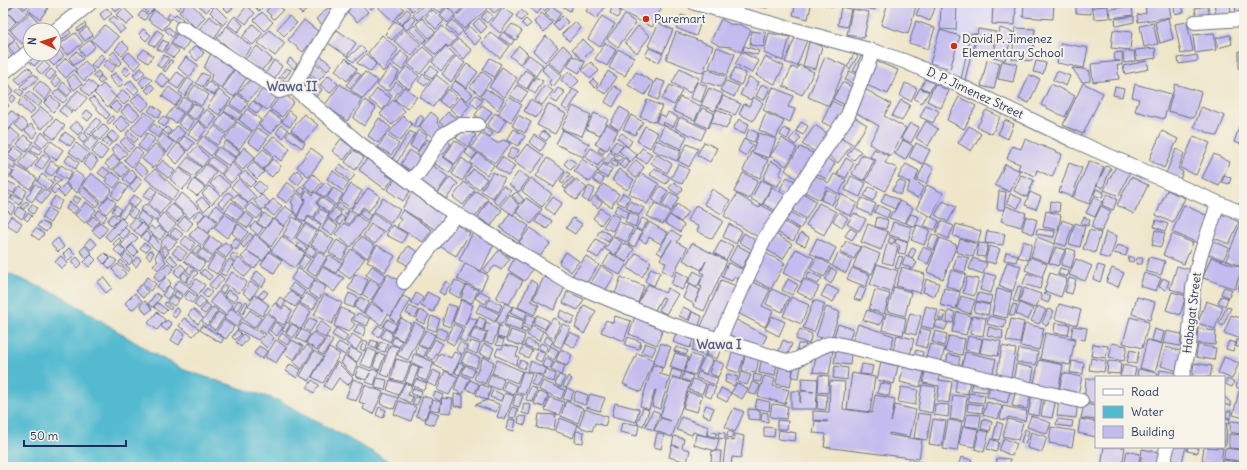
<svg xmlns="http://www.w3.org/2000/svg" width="1247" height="470" font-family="Delius,sans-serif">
  <rect width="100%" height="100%" fill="#f7f3e8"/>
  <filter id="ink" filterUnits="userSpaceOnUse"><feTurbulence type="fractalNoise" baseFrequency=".025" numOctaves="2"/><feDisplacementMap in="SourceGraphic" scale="8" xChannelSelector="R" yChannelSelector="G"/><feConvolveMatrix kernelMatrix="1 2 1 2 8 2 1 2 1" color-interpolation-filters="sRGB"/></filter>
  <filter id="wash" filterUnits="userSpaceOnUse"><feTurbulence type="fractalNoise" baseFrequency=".012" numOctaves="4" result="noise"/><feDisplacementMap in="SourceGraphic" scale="16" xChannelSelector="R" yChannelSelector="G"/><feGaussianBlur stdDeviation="0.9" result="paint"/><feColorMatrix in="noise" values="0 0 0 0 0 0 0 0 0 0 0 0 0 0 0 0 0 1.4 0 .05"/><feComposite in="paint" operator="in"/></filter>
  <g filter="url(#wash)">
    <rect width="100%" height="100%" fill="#efe6ca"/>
    <path fill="#d9d7f7" d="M937,3H1023L1022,27L979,26L967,83L927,66L940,27Z"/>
    <path fill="#52bad0" stroke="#367497" d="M3,272L62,296L152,353L184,370L280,401L396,465L401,467H3Z"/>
    <g id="blocks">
      <path fill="#c4bcef" d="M3,3H15L8,10L3,5Z
        M16,3L27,13L17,22L7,12Z
        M19,3H31L25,9Z
        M33,3H42L48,8L40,19L28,10Z
        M109,3H119L122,7L115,12Z
        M137,3H147L154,9L149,14Z
        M171,3H183L178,10Z
        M187,3H190L205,17L196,28L179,12Z
        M196,3H215L206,12Z
        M219,3H231L235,6L228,12Z
        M251,3H267L259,11Z
        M273,3H276L283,10L274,19L266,11Z
        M290,3H315L302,14Z
        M354,3H360L368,12L357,22L346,10Z
        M364,3H377L371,9Z
        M383,3H397L404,9L393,21L379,8Z
        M406,3H424L412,11Z
        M426,3L431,9L418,20L413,15Z
        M438,3H448L440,13L433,8Z
        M451,3H456L462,8L457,14L448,7Z
        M470,3H482L487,9L464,29L454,18Z
        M485,3H507L494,13Z
        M526,3H535L541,10L536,14Z
        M536,3H550L551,4L545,11Z
        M557,3H575L570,11Z
        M592,3H608L596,19L586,11Z
        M614,3H620L619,15L617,18L610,13Z
        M624,3H658L663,5L652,27L620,11Z
        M739,3H768L767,8L739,4Z
        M796,3H804L811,5L808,19L793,15Z
        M819,3H835L834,7Z
        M842,3H857L856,7L842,5Z
        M860,3H876L875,10L859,7Z
        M888,3H917L908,34L881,25Z
        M921,3L935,8L930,21L916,15Z
        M941,3H957L956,30L940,29Z
        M993,3H1016L1015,25L992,24Z
        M1024,3H1054L1053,19L1023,17Z
        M1076,3H1092L1091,14L1076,13Z
        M1155,3H1169L1171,17L1138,22L1137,15L1146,13L1145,4Z
        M1214,3H1230L1231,13L1216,15Z
        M1234,3H1244V15L1237,16Z
        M1182,5L1184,12L1175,14L1174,7Z
        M215,6L228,19L223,25L210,12Z
        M247,6L255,13L246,24L238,17Z
        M552,6L561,13L555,22L545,14Z
        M1108,6L1109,18L1094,19L1093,7Z
        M1132,6L1133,15L1111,18L1110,9Z
        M1208,6L1210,18L1197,20L1195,8Z
        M329,7L335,13L323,25L316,19Z
        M447,7L455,15L448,23L440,15Z
        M841,7L851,9L847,27L838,25Z
        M3,8L16,22L8,30L3,25Z
        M107,8L112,14L104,20L100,14Z
        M124,8L134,18L126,25L116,15Z
        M503,8L514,15L500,33L490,24Z
        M407,9L411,13L402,25L397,20Z
        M852,9L869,12L864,38L847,35Z
        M154,10L170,21L163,30L148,20Z
        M433,10L444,21L436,29L425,18Z
        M521,10L527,15L521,21L516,16Z
        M142,11L148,15L145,20L138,16Z
        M487,11L493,16L487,23L481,17Z
        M262,12L273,22L265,31L254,20Z
        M30,13L42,26L37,30H30V37L22,44L10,30Z
        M170,13L174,16L176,14L183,19L179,24L172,18L171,20L167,17Z
        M542,13L552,23L544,32L534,22Z
        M625,15L636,23L618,47L607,39Z
        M681,15L701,22L696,36L676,28Z
        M114,16L125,29L120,33L109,20Z
        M209,16L222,26L214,40L199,30Z
        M235,16L243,25L238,32L228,25L231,20Z
        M289,16L297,23L284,36L277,29Z
        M411,16L416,20L407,30L402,25Z
        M562,16L568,22L559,31L553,25Z
        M602,16L615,24L600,47L588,39Z
        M1134,16V22L1116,26L1115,19Z
        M422,18L435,32L429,38L416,24Z
        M479,18L487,27L481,33L473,24Z
        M1168,18L1173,39L1160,43L1155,22Z
        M526,19L531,24L526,28L522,23Z
        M721,19L730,24L741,25L751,30L741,52L731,47L720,46L711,41Z
        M304,20L319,32L303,52L288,40Z
        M453,20L463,31L458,36L447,26Z
        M395,21L403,27L392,40L385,34Z
        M916,21L935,28L928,49L909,43Z
        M575,22L581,28L569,41L562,34Z
        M1187,22L1193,51L1181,54L1175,24Z
        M85,23L86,26L78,31L77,29Z
        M659,23L673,30L663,53L648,46Z
        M1153,23L1158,44L1144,47L1140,26Z
        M253,24L263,33L253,45L243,36Z
        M512,24L522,31L516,40L505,32Z
        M105,25L119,37L105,52L91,40Z
        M414,25L427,39L423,43L409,30Z
        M227,26L252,47L242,59L217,38Z
        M442,26L457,38L449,47L446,45L436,55L424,45Z
        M469,26L481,38L475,45L463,33Z
        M638,26L650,36L637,53L625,43Z
        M87,27L93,35L85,41L79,33Z
        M169,27L175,34L172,37L165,30Z
        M1000,28L1013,32L1005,60L993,57Z
        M1015,28L1035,29L1032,61L1012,59Z
        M68,29L71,33L59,42L56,38Z
        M143,29L151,35L146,41L139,34Z
        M404,29L421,44L412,56L394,41Z
        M978,29L996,32L992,54L974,50Z
        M157,30L164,35L155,47L149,43Z
        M269,30L285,43L275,56L258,43Z
        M337,30L356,43L347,56L328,43Z
        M940,30L960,36L950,69L930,63Z
        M1113,30L1132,32L1130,50L1111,48Z
        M752,31L766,33L764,47L750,45Z
        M8,32L15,39L5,48L3,46V36Z
        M178,32L190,40L183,51L171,43Z
        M490,32L509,46L500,58L482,43Z
        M503,32L514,40L511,45L499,37Z
        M676,32L713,46L703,73L666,59Z
        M75,33L83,43L67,55L59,45Z
        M769,33L790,37L783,61L764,53Z
        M971,33L976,34L965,80L961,79Z
        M1214,33L1216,50L1195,53L1193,35Z
        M382,35L398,49L383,72L368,53Z
        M796,35L807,40L797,66L785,62Z
        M1230,35L1232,44L1218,48L1216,38Z
        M546,36L558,47L545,62L533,51Z
        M458,39L472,50L464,59L451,47Z
        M583,39L593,49L582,60L572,49Z
        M90,40L95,47L84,56L79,49Z
        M163,40L168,43L163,52L157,49Z
        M15,41L22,53L16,57L8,46Z
        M122,41L129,48L122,56L115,49Z
        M809,42L822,46L816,69L803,66Z
        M605,43L616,50L607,66L595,59Z
        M1061,43L1088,48L1084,68L1057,63Z
        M171,44L179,51L173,58L165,52Z
        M196,45L204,53L197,61L189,53Z
        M563,45L573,54L561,72L548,62Z
        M257,46L272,59L260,72L245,59Z
        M361,46L366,51L353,62L348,57Z
        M446,46L455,55L441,71L432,62Z
        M519,46L528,54L520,64L510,56Z
        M744,46L759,51L757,55L743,51Z
        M423,47L434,57L420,74L408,64Z
        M717,47L735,54L727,75L709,68Z
        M649,48L663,54L659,62L645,56Z
        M1155,48L1156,58L1137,61L1135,50Z
        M58,49L64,56L54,66L47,59L52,54H54V52Z
        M144,49L153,56L148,63L138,56Z
        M213,49L236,65L221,88L210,81L212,75L204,68Z
        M618,49L634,57L625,76L609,68Z
        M8,50L13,57L3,64V53Z
        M77,51L83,59L74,65L69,58Z
        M114,51L122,62L118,66L109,56Z
        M401,51L410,58L402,70L392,63Z
        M1134,51L1135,61L1124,63L1123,52Z
        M1239,51H1244V70L1239,69Z
        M129,52L141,63L135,70L123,58Z
        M742,52L759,61L752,73L735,64Z
        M1122,52V65H1117L1119,79L1093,82L1091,64L1120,61H1115L1114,53Z
        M37,54H38L42,58L34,66L29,61Z
        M101,54L105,58L96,69L91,65Z
        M366,54L376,64L371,72L357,63Z
        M854,54L858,56L850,69L847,67Z
        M164,55L169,58L161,68L157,65Z
        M319,55L332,65L327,71L316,61Z
        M529,55L543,65L536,76L522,65Z
        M1197,55L1198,61L1179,64L1178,58Z
        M456,56L465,63L451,82L442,74Z
        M573,56L585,62L579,73L567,66Z
        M861,56L868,59L860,74L853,71Z
        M186,57L198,65L190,77L178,68Z
        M765,57L784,66L775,84L756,75Z
        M825,57L846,66L829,106L808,97Z
        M66,58L76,68L66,78L56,68Z
        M290,58L297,64L294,69L287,63Z
        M346,58L357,69L347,81L335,70Z
        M490,58L501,64L494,77L483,70Z
        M107,60L116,66L111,72L103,66Z
        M170,60L173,61L165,72L163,70Z
        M274,60L282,66L272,83L263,77Z
        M873,60L898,70L888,94L864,84Z
        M987,60L1000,63L994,89L981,86Z
        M44,61L50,67L42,75L36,69Z
        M85,61L94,71L84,81L75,71Z
        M1002,61L1017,64L1013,82L998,79Z
        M1036,61L1046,63L1043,74L1033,72Z
        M1147,61L1149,69L1125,74L1123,66Z
        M591,62L599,71L590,79L582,70Z
        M314,63L326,73L318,81L307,71Z
        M546,63L562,75L553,87L549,83L551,79L542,70Z
        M467,64L478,72L466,88L455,80Z
        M799,65L814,72L802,95L783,86L792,67L797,69Z
        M237,66L249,74L234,97L222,89Z
        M390,66L399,72L387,91L377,85Z
        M407,66L419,76L409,89L396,79Z
        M431,66L438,72L432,79L425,73Z
        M28,67L33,72L20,84L15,79Z
        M126,67L131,72L127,76L122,71Z
        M502,67L517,78L505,97L489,87Z
        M141,68L145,73L137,80L133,75Z
        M286,68L291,70L285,78L281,75Z
        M680,68L699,78L690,93L672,83Z
        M735,68L746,73L741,85L729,79Z
        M1072,68L1082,69L1090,71V81L1082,82Z
        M51,69L56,73L50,80L45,76Z
        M706,69L727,77L720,87L701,81Z
        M525,70L534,76L527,89L517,83Z
        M98,71L101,75L96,79L93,75Z
        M569,71L579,81L571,89L561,80Z
        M608,71L617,77L606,94L597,89Z
        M850,71L859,77L855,85L845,80Z
        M1057,71L1070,76L1066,86L1053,80Z
        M177,72L186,78L178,89L169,83Z
        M356,72L361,75L350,88L346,85Z
        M365,72L378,81L363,99L351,90Z
        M482,72L492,79L480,95L470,87Z
        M636,72L653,82L645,95L628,85Z
        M115,73L124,83L118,88L109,77Z
        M161,73L170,80L164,88L155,81Z
        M202,73L209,76L203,87L196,83Z
        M34,74L38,79L25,90L21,86Z
        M74,74L82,84L74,90L67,80Z
        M423,74L430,80L425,86L418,81Z
        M146,75L152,80L144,88L139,82Z
        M329,75L338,84L330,93L320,85Z
        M436,75L449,85L433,107L420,97Z
        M1029,75L1040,79L1029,103L1019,99Z
        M56,76L61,81L56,87L51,83Z
        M101,76L105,80L100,84L97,81Z
        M253,77L262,86L248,101L238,93Z
        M280,77L285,81L279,88L274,84Z
        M310,77L322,90L315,98L302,85Z
        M535,77L543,81L535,94L528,89Z
        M749,77L759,82L751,100L740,95Z
        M188,78L194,82L185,96L179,92Z
        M593,79L598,84L595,88L590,83Z
        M656,79L665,82L658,100L649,96Z
        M925,79L934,83L930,91L921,88Z
        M89,80L98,88L89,97L81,88Z
        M131,80L139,90L134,95L125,86Z
        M40,81L52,91L45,100L33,89Z
        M455,81L473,94L467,101L450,88Z
        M726,81L739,86L734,97L720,90Z
        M7,82L14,91L8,96L3,91V85Z
        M63,82L72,90L68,96L59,88Z
        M209,82L218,89L214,95L204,89Z
        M396,82L402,87L394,98L388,93Z
        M697,82L707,86L701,102L690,98Z
        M842,82L856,89L847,106L833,99Z
        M905,83L917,88L911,101L900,96Z
        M1083,83L1103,93L1083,134L1063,125Z
        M103,84L116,97L108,107L94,93Z
        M151,84L155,88L149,94L145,90Z
        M340,84L362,100L347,121L325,105Z
        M762,84L770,88L764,100L756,96Z
        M935,84L949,91L941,108L927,101Z
        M1051,84L1075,96L1065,117L1041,105Z
        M1135,84L1171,94L1164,119L1135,111L1139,99L1132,97Z
        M1175,84L1201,92L1194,118L1168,111Z
        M195,85L209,95L201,106L187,97Z
        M265,85L278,95L267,110L254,101Z
        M517,85L528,92L521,102L510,95Z
        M545,85L553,91L542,105L535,100Z
        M670,85L682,91L674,105L662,99Z
        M614,86L622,91L613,107L605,102Z
        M169,87L182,97L175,106L162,96Z
        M404,87L417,97L407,109L395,100Z
        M773,87L793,96L788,107L795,109L790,122L763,110Z
        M1115,87L1124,89L1122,97L1113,95Z
        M19,88L24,92L21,96L16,92Z
        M558,88L565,92L557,103L550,99Z
        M709,88L723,94L715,111L701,105Z
        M863,88L891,104L884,116L906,128L891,156L869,144L879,126L851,110Z
        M920,88L929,92L922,103L914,99Z
        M58,89L68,98L63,103L53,94Z
        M377,89L391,98L383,110L369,100Z
        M448,89L457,97L448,108L439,101Z
        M486,89L504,99L498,110L481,96Z
        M573,89L579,93L568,111L562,107Z
        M78,90L87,98L75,112L66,104Z
        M123,90L131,97L124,105L116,97Z
        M219,90L231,99L222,110L220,109L222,110L219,115L207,107Z
        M29,91L42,102L38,107L25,96Z
        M139,93L150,103L142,112L131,101Z
        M283,93L294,102L282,117L270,109Z
        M237,94L248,103L242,112L230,104Z
        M13,95L16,98L12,103L9,100Z
        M476,95L483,100L477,108L470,102Z
        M51,96L60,104L53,112L44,103Z
        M723,96L741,104L735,115L718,107Z
        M23,97L35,109L30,115L18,104Z
        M93,97L110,115L106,119L89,100Z
        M184,97L192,102L185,113L177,107Z
        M460,97L470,105L460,118L450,109Z
        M509,97L522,105L511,122L498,114Z
        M680,97L701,106L695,120L673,111Z
        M754,97L763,103L753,121L739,114L744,104L749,106Z
        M959,97L976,106L964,129L947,120Z
        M365,100L376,108L364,126L353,118Z
        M393,100L405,111L392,125L380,114Z
        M530,100L543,107L536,118L524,111Z
        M647,100L662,106L655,122L640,117Z
        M901,100L910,105L902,121L892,116Z
        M116,101L122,107L117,113L110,107Z
        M253,101L262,108L257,114L248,107Z
        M832,101L847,109L836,129L822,122Z
        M6,102L9,106L4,110L3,104Z
        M193,103L203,109L196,120L186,114Z
        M128,104L140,114L132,122L121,112Z
        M548,104L566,114L555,134L537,125Z
        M64,105L72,112L67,117L59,111Z
        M152,105L162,112L158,118L148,111Z
        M228,105L242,114L238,120L224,111Z
        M482,105L492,112L485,122L475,115Z
        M926,105L939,111L933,123L920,117Z
        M573,106L591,115L582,136L561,129Z
        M41,107L53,117L42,129L30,119Z
        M174,107L183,113L176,123L166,117Z
        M620,107L630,113L619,130L610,124Z
        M1201,107L1225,116L1217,136L1194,127Z
        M702,108L714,113L708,128L695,122Z
        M206,109L217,117L209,128L198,120Z
        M247,109L261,120L253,131L239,120Z
        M717,109L732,117L726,129L711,122Z
        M87,110L93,115L88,121L82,116Z
        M986,110L1000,117L992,134L977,127Z
        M11,111L19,118L9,129L3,123V120Z
        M270,111L282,120L271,134L259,125Z
        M289,111L296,116L290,127L282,122Z
        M145,112L155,120L141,137L131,128Z
        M224,112L236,121L227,133L215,124Z
        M431,112L438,118L437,123L444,129L436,140L419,127Z
        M448,112L457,119L448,129L439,122Z
        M668,112L678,117L673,127L663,122L662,125L656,122L660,114L666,117Z
        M495,113L506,120L498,133L487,126Z
        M594,113L608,119L600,135L586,129Z
        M766,113L784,121L776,138L759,130Z
        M184,114L194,121L188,131L178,124Z
        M304,114L318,125L304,141L291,130Z
        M1244,114V145L1234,142Z
        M420,115L424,118L418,128L413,126Z
        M518,115L531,122L525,133L512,126Z
        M631,115L643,122L635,135L623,129Z
        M851,115L867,125L854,145L838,135Z
        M112,116L115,118L109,124L107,122Z
        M121,116L130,124L122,133L113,124Z
        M163,116L169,121L164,127L158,122Z
        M403,116L412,124L400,141L389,133Z
        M680,117L706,129L701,140L675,128Z
        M21,118L28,125L23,132L15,125Z
        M97,118L101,122L90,135L85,131Z
        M379,118L391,128L378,143L368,136Z
        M56,119L65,126L54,139L45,132Z
        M739,119L749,124L744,134L733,129Z
        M1005,120L1014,124L1008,139L998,134Z
        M76,121L84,128L78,135L70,128Z
        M198,121L207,129L197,141L188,134Z
        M926,121L938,129L928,146L916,138Z
        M237,122L252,132L239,149L225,139Z
        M801,122L808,126L803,135L796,131Z
        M910,123L919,127L911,143L901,138Z
        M31,124L38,132L33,138L25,131Z
        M103,124L109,130L100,140L93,134Z
        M154,124L163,131L158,138L149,130Z
        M607,124L618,131L607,150L595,144Z
        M281,125L288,130L283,138L276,133Z
        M664,125L687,136L681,149L658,138Z
        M815,125L831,136L819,154L802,144Z
        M177,126L185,133L176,143L168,137Z
        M215,126L226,135L217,145L206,136Z
        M645,126L658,133L650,148L637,141Z
        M969,126L981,134L971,151L958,143Z
        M167,127L171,131L168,135L163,131Z
        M484,127L493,133L490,137L482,131Z
        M11,128L20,136L11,147L3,141V138Z
        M257,128L269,136L259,150L248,142Z
        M784,128L791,132L787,139L780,135Z
        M514,129L525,136L518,146L507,140Z
        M749,129L758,133L754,142L745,139Z
        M129,130L138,139L134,143L126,134Z
        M418,130L427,135L418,151L410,146Z
        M563,130L589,144L583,157L556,144Z
        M112,131L119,137L114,143L107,136Z
        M290,131L305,143L302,148L286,136Z
        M410,131L415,134L397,162L392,159Z
        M468,131L476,135L468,147L456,138L461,132L465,133Z
        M543,131L550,136L546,141L539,136Z
        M1162,131L1178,139L1164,168L1149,160Z
        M42,132L50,139L42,148L35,142Z
        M65,132L75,139L70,146L60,139Z
        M83,132L88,137L83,143L78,138Z
        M147,133L155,139L146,152L138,146Z
        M481,133L497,143L503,140L511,143L495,163L471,147Z
        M622,133L632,141L628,147L617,138Z
        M759,133L776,139L769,158L752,152Z
        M795,133L801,138L795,145L789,140Z
        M163,134L174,143L167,152L156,142Z
        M24,135L33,142L26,152L17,145Z
        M92,135L98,141L90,151L83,145Z
        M386,135L399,144L391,155L378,147Z
        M534,135L546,143L541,151L529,142Z
        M837,135L851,146L838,163L824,152Z
        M184,136L194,143L188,151L179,143Z
        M203,136L217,147L211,156L197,144Z
        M274,136L290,149L281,161L264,147Z
        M1194,136L1210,143L1196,175L1180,168Z
        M107,137L112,143L108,147L102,141Z
        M126,137L134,146L128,151L120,142Z
        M782,138L797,148L786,166L770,156Z
        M341,139L353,148L344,160L332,151Z
        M427,139L434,144L424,158L417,153Z
        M744,139L753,145L746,156L738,151Z
        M1025,139L1062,154L1052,177L1037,170L1035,176L1018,169L1020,164L1007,159L1012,146L1021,149Z
        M446,140L451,144L442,156L454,165L450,173L432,162Z
        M455,140L466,148L455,164L444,157Z
        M656,140L681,151L677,161L652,150Z
        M903,140L913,146L905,160L895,154Z
        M51,141L63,150L56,160L44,151Z
        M226,141L240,151L236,157L222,147Z
        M616,141L623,146L616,154L610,149Z
        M704,142L717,148L710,162L697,155Z
        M3,143L12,150L4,160L3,159Z
        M76,143L89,153L82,162L69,152Z
        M99,143L108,151L101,160L92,152Z
        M178,143L187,152L177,164L168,155Z
        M916,143L930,150L923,164L909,157Z
        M117,144L127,153L120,160L111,150Z
        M155,144L166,153L153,168L142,159Z
        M527,144L544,156L531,174L514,162Z
        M687,144L698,149L689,167L678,161Z
        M34,145L42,150L38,155L30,150Z
        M625,145L637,155L631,162L619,151Z
        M197,146L209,158L202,167L189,155Z
        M854,146L861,152L854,160L847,155Z
        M15,147L24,154L17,162L8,155Z
        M136,147L143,154L132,167L124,160Z
        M219,147L235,158L229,166L213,155Z
        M244,147L255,157L243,170L234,162Z
        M469,147L477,153L472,159L465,153Z
        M512,147L519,150L513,160L507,157Z
        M600,147L605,151L603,154L598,151Z
        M800,147L817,155L799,181L785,170Z
        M311,148L323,157L309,177L297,167Z
        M591,148L604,157L598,166L585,157Z
        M642,148L652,154L646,163L636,157Z
        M263,149L273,157L263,169L253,160Z
        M874,149L889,156L885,163L897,168L885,191L866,181L876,160L870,157Z
        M1176,149L1184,153L1178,169L1183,172L1180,179L1166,173Z
        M354,150L364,158L355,170L345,162Z
        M410,150L424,160L415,174L401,164Z
        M29,151L38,158L28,171L19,164Z
        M610,152L615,155L608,165L603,162Z
        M751,152L768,160L760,178L743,171Z
        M478,153L494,165L487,175L470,163Z
        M43,154L50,158L42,170L35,166Z
        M91,154L98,161L91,170L83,164Z
        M618,154L623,157L619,161L614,159Z
        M656,154L672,164L667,173L651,163Z
        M862,154L874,160L864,181L852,174Z
        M1214,154L1230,162L1219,186L1202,178Z
        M69,155L79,163L75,169L65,161Z
        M113,155L120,161L112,170L105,164Z
        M369,156L389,171L386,175L393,179L385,189L359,170Z
        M823,156L835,163L826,179L814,172Z
        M188,157L201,167L194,177L180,167Z
        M212,157L226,167L221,174L207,163Z
        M502,157L515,166L508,176L495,167Z
        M8,158L17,164L13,169L5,163Z
        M462,158L472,166L462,181L452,174Z
        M547,158L565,170L554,187L536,176Z
        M569,158L576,163L571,170L564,164Z
        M624,158L630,162L625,169L619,165Z
        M846,158L854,163L846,178L837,174Z
        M273,159L281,166L272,177L263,170Z
        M582,159L598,170L590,182L574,171Z
        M163,160L175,171L168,178L156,168Z
        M614,160L619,163L616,167L611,164Z
        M636,160L644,167L636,178L627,171Z
        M51,161L59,166L52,176L45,172Z
        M771,161L783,167L779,175L783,177L777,187L763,179Z
        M1089,161L1104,167L1089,204L1073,198Z
        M121,162L129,169L122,177L114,170Z
        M138,162L148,171L143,176L134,168Z
        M253,162L264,172L257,179L247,169Z
        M232,163L242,172L231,183L222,175Z
        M925,163L934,168L926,184L917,180Z
        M1069,163L1082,168L1072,197L1059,192Z
        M3,164L13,172L7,180L3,177Z
        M206,164L216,172L206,187L195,179Z
        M340,164L355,175L350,181L336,170Z
        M431,164L448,177L436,194L419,181Z
        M603,164L612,169L607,178L598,172Z
        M678,164L689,170L682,184L671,178Z
        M906,164L919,171L915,181L924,187L918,198L906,192L910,183L898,177Z
        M1005,164L1020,171L1010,192L995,185Z
        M61,165L72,172L67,180L56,173Z
        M17,166L37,178L30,189L11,177Z
        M1106,166L1111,168L1103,188L1097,185Z
        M1116,166L1130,172L1119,196L1104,190Z
        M103,167L110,172L105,178L98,173Z
        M180,168L192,179L182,190L170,179Z
        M654,168L670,177L666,184L650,175Z
        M131,169L137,175L130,185L123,179Z
        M155,169L179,192L172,200L145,178Z
        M473,169L487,179L479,190L465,180Z
        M619,169L634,180L627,190L612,180Z
        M297,170L304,177L298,185L290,178Z
        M75,171L85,178L77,193L66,183Z
        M245,171L256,181L250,187L239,177Z
        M333,171L349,183L343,191L327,179Z
        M519,171L529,178L519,192L509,185Z
        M566,171L570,174L563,184L560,182Z
        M112,172L121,179L114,188L105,181Z
        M493,172L505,179L493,198L481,191Z
        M91,173L112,190L103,202L82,185Z
        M641,173L659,184L647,204L629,193Z
        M743,173L758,180L749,199L734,192Z
        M811,173L829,183L834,174L846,180L839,194L827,187L820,200L801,190Z
        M42,174L53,183L48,190L37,181Z
        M313,174L322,182L313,193L304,185Z
        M598,174L604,179L600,185L593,180Z
        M218,175L230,185L222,195L210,184Z
        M398,175L414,186L403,201L387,190Z
        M1021,175L1034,180L1027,197L1014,191Z
        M55,176L61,180L58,183L53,179Z
        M138,176L143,181L134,192L129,187Z
        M851,176L866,183L860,197L845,190Z
        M1224,176L1231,178L1229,184L1222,182Z
        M450,177L458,184L446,199L438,193Z
        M572,177L574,179L565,189L563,187Z
        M787,177L798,183L791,195L780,189Z
        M1131,177L1148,185L1134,214L1117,205Z
        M531,178L552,194L542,207L522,191Z
        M194,179L205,188L197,196L188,189Z
        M239,179L256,197L248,203L231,187Z
        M576,179L587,188L576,200L565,191Z
        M761,180L772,185L762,205L751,199Z
        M899,180L906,184L900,195L892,190Z
        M259,181L267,188L261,195L253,187Z
        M9,182L17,186L13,193L5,189Z
        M121,182L128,187L118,201L111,195Z
        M287,182L297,190L287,203L277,196Z
        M325,182L333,188L325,198L317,192Z
        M464,182L475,190L463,205L453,197Z
        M674,182L683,189L678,195L669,188Z
        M35,184L41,188L32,202L26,198Z
        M56,184L60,188L54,194L50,190Z
        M65,184L71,189L64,197L58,191Z
        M351,184L362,191L351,208L340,201Z
        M603,184L619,194L611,207L595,195Z
        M927,185L943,193L932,217L916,209Z
        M20,186L27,191L22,199L14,193Z
        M151,186L157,191L149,200L143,196Z
        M209,186L220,195L212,204L202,194Z
        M301,186L306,189L302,195L298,191Z
        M503,186L511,191L498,205L493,200Z
        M589,186L595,189L588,202L582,198Z
        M660,186L668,191L660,205L652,199Z
        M83,187L100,202L96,207L79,193Z
        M772,187L787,196L778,212L763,204Z
        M869,187L878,191L873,201L864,196Z
        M333,188L343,194L336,205L327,198Z
        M368,188L380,196L369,211L363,207L358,214L351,210L356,202L357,203Z
        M43,189L50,193L42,204L36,199Z
        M712,189L730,200L722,214L704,204Z
        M1096,189L1104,192L1102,198L1094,195Z
        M4,190L12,196L8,201L3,198V192Z
        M307,190L313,195L315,192L321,196L316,203L320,207L313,218L308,216L305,222L297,218L306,198L305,199L303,196Z
        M413,190L447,212L436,230L402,209Z
        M798,190L816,201L806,219L788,208Z
        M827,190L837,195L832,205L821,200Z
        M1167,190L1185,198L1173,223L1156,215Z
        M476,191L488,199L474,219L462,210Z
        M999,191L1006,192L1004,210L997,209Z
        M158,192L170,201L160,214L148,204Z
        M228,192L233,196L223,208L218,203Z
        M517,192L524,200L519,204L512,195Z
        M670,192L679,197L671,211L662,205Z
        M1030,192L1041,197L1036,209L1025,205Z
        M182,193L199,208L190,218L173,203Z
        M297,193L305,200L297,216L293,210V204L291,202Z
        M623,193L630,197L625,206L617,202Z
        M885,193L899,200L895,209L881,202Z
        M237,194L248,204L243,209L232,199Z
        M737,194L759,208L761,205L776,213L761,239L724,216Z
        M841,194L857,203L850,216L834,207Z
        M1010,194L1022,199L1018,208L1007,203Z
        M1107,194L1117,199L1113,210L1102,205Z
        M13,195L23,200L20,205L11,199Z
        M134,195L141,200L134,208L128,203Z
        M262,195L270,202L262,210L254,201Z
        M510,195L519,206L513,215L500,206Z
        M55,196L62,201L57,210L49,206Z
        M75,196L81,199L77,204L72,200Z
        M109,196L116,203L106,214L99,207Z
        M594,196L602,202L598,208L590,202Z
        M202,197L210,205L204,211L196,202Z
        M322,197L334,206L329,213L317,203Z
        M553,197L562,203L554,215L545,208Z
        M1094,197L1102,202L1095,217L1086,213Z
        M383,198L400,210L391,223L374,211Z
        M526,198L542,209L531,224L516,212Z
        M862,198L876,204L871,215L857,208Z
        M273,199L282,206L274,216L265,209Z
        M26,201L29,203L24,209L21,207Z
        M488,201L502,210L491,226L478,217Z
        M630,201L644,208L639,215L630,211L631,209L630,210L626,208Z
        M900,201L913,208L905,223L889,218L892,212H894Z
        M943,201L956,207L948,222L935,215Z
        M1051,201L1060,203L1059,212L1050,211Z
        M10,202L16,207L11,214L5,209Z
        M70,202L78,208L74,214L66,209Z
        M86,202L96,210L85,223L75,215Z
        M232,202L244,212L237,220L225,211Z
        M251,203L263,212L257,219L245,209Z
        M339,203L349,210L346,214L336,207Z
        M655,203L670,212L663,224L647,216Z
        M819,203L836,212L824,235L806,225Z
        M32,204L37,208L33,214L28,210Z
        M127,204L131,207L123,219L118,215Z
        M145,204L159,215L155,221L140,210Z
        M172,204L184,214L177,222L165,212Z
        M677,204L688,212L681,222L670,215Z
        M116,205L121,209L117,215L112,211Z
        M216,205L225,212L218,221L209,214Z
        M618,205L629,212L625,218L614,211Z
        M696,205L723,221L712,239L697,231L699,227L687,220Z
        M878,205L890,211L887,218L874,212Z
        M1184,205L1212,218L1200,244L1172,232Z
        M285,206L294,213L284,226L275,219Z
        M1006,206L1026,213L1021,227L1001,221Z
        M1101,206L1111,211L1101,232L1091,227Z
        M19,207L26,212L22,219L14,213Z
        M48,208L56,213L50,223L42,218Z
        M133,208L138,212L133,218L128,214Z
        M335,208L341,213L334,222L328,217Z
        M601,208L609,214L601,225L593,218Z
        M321,209L329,214L323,225L314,219Z
        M363,209L371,215L367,220L359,214Z
        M99,210L107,216L103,222L95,215Z
        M200,210L205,214L198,222L193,218Z
        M403,210L432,230L423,242L397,227L401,219L398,217Z
        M787,210L805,221L800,229L782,218Z
        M141,211L152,221L147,227L137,217Z
        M349,211L355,215L349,224L344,221Z
        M1046,211L1061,215L1058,230L1043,227Z
        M245,212L254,219L248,228L238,221Z
        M373,212L390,225L385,232L368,222Z
        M629,212L639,217L635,227L625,222Z
        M839,212L848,218L842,227L833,221Z
        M28,213L32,216L27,221L24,218Z
        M163,213L176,224L168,233L156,222Z
        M207,213L217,222L208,233L197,224Z
        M264,213L272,219L265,228L257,223Z
        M510,213L529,226L519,241L500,228Z
        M612,213L620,217L613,231L603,227Z
        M854,213L866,219L859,231L847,224Z
        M1219,213L1239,222L1229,244L1209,236Z
        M113,214L119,219L112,226L107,221Z
        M225,214L238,223L227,238L214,228Z
        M540,214L552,221L547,229L535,222Z
        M911,214L919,217L915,227L906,223Z
        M341,215L345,218L340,225L336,222Z
        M357,215L368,224L351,247L335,234L344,223L349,226Z
        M670,215L684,225L680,232L665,223Z
        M11,216L22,223L17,231L6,224Z
        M93,216L99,221L93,228L87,223Z
        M185,216L193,223L186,232L177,225Z
        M929,216L939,221L935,230L924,226Z
        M1026,216L1037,220L1033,234L1022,230Z
        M293,217L303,223L293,240L283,235Z
        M308,217L321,225L318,231L305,222Z
        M877,217L888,220L886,229L875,227Z
        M1084,217L1090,220L1088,226L1081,223Z
        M121,218L127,224L110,241L105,236Z
        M135,218L141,223L134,231L128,226Z
        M573,218L582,224L575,234L566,228Z
        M642,218L648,221L641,231L636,228Z
        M273,219L284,227L271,247L259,237Z
        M328,219L338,226L332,235L322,229Z
        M779,219L799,230L793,241L773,230Z
        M1062,220L1073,224L1066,246L1055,243Z
        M1156,220L1168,224L1165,231L1154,227Z
        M41,221L50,226L46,232L37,226Z
        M941,221L954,226L948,239L936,233Z
        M100,222L108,228L100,238L92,231Z
        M255,222L263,228L258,235L250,228Z
        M452,222L470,233L456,256L438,245Z
        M620,222L633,228L627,242L613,236Z
        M649,222L668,233L661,244L649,237L646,243L639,239Z
        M893,222L912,227L908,241L889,235Z
        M1241,222L1244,224V268L1226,260Z
        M142,223L148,228L141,236L134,231Z
        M1075,223L1085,226L1080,247L1069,244Z
        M239,224L248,232L241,241L232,233Z
        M305,224L316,231L308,246L296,238Z
        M371,224L383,233L375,244L363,236Z
        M729,224L742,231L736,244L723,237Z
        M868,224L888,232L881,250L861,242Z
        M956,224L981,231L978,243L953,236Z
        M392,225L407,234L402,243L386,235Z
        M917,225L930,230L924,245L911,240Z
        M151,226L155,230L158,226L166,232L160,240L147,230Z
        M198,226L210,236L202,246L189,235Z
        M36,228L44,234L39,240L31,234Z
        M125,228L130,232L123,239L118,235Z
        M175,228L183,234L177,240L170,234Z
        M531,228L550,244L538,258L519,242Z
        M850,228L857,232L852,240L845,236Z
        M601,229L612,236L608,242L597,235Z
        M635,229L642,232L635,247L628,244Z
        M1037,229L1055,231L1054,237L1036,234Z
        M671,230L681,236L677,242L687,248L672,276L662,270L666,263L660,259L672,240L662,255L657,252Z
        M1089,230L1101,233L1095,253L1083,249Z
        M1155,230L1165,233L1161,247L1152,245Z
        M319,231L334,240L325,254L311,245Z
        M987,231L1005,234L1003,245L985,243Z
        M146,232L151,236L147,242L141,237Z
        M473,232L495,242L481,271L459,260Z
        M772,232L792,244L783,259L763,248Z
        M1106,232L1117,236L1110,259L1099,256Z
        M132,233L138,238L126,250L121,245Z
        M250,233L253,236L244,248L241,245Z
        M744,233L761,244L756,252L739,242Z
        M801,233L809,237L805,246L796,242Z
        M168,234L177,242L169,250L161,242Z
        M255,234L271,249L263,261L246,250Z
        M932,234L939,237L934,250L927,247Z
        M1172,234L1193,243L1184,264L1163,255Z
        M153,235L161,246L158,251L147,242Z
        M186,236L195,243L190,251L180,243Z
        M211,236L221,244L213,255L203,248Z
        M282,236L305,253L294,268L271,251Z
        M361,237L375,246L367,258L353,248Z
        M613,237L622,242L615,255L605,249Z
        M890,237L895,239L893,244L888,242Z
        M1037,237L1055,244L1048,263L1031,256Z
        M58,238L64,247L58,252L51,244Z
        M90,238L97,244L91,250L85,244Z
        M119,238L121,241L116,247L113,244Z
        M235,238L241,243L236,250L230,245Z
        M817,238L836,248L829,262L810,253Z
        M940,238L957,245L943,279L927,272Z
        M596,239L606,245L598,258L588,252Z
        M896,239L908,242L905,254L898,253L900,246L895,243Z
        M960,239L977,244L973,257L956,252Z
        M1209,239L1229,248L1223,260L1203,252Z
        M337,240L349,247L342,260L329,253Z
        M721,240L733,246L726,260L714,253Z
        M846,241L860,247L854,259L840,252Z
        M1023,241L1032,244L1028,260L1018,257Z
        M225,242L233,249L226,258L217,251Z
        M300,242L307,248L304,251L297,246Z
        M144,243L150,247L146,252L140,248Z
        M624,243L634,249L626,262L616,255Z
        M692,243L727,261L704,311L693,306L694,304L683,298L689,284L700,290L695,302L702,287L699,286L702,278L697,287L688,282L694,271L703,276L704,274L701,272L706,261L701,270L683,260Z
        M979,243L988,244L985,257L977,256Z
        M887,244L898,247L893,265L882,262Z
        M119,245L126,251L121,257L114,250Z
        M132,245L138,252L134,257L127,250Z
        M198,245L201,248L196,254L192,251Z
        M377,245L395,256L385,272L367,261Z
        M737,245L750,252L742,268L729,260Z
        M1117,245L1128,248L1126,256L1114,253Z
        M85,246L92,253L86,258L80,251Z
        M163,246L169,252L165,257L161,249Z
        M178,246L187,253L181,260L172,253Z
        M309,246L316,250L312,258L305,253Z
        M408,246L420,253L411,268L399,260Z
        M861,246L880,254L872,274L853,267Z
        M989,246L1000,249L995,264L985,261Z
        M923,247L933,252L928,264L918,259Z
        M1056,247L1065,250L1058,266L1049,263Z
        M69,248L75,254L69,260L63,254Z
        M912,248L916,250L912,258L908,255Z
        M1067,248L1076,251L1071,268L1061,265Z
        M202,249L212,257L207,263L197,255Z
        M351,249L365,258L350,279L338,270Z
        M511,249L534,266L525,281L508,270L514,259L506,254Z
        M796,249L814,258L801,282L783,273Z
        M150,250L154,253L150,259L146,256Z
        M159,250L166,262L158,270L153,265L158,261L155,257Z
        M499,250L510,259L501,270L495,266L487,273L483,270Z
        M247,251L261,260L254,269L241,257Z
        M318,251L327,257L315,276L306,270Z
        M761,251L785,263L771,289L747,276Z
        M191,252L205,263L199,271L184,261Z
        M269,252L282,260L274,273L261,265Z
        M566,252L579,261L571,272L559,263Z
        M1006,252L1018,255L1016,262L1004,260Z
        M105,253L110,258L104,264L99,258Z
        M126,253L133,259L129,265L122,258Z
        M216,253L226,260L217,274L207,268Z
        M233,253L238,256L234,261L230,257Z
        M610,253L627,263L620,275L603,265Z
        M636,253L651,262L642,277L627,268Z
        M838,253L852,260L846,273L832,266Z
        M91,255L96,260L89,267L84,262Z
        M170,255L178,263L175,267L167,259Z
        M304,255L310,259L303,269L298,265Z
        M329,255L342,263L336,273L323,266Z
        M906,255L917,263L913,269L902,264Z
        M957,255L969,258L965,272L953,269Z
        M61,256L68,263L62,269L55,262Z
        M586,256L599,265L585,285L572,276Z
        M899,256L903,257L899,269L895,268Z
        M1129,256L1134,258L1133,262L1128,261Z
        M77,257L82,263L77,268L71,262Z
        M112,257L117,261L110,269L105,264Z
        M137,257L141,260L136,267L132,263Z
        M817,257L831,265L824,277L810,269Z
        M1030,257L1047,264L1042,277L1025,270Z
        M1149,257L1165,261L1161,275L1145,271Z
        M1211,257L1242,268L1235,289L1203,278Z
        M239,258L252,269L245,277L232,266Z
        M973,258L987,263L983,274L969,269Z
        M1137,258H1143L1142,264H1136Z
        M229,259L234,262L225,276L220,273Z
        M1076,259L1092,266L1085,281L1069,275Z
        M121,260L130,269L128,272L119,262Z
        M1007,262L1021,266L1013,291L999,286Z
        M168,263L174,269L159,282L154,276Z
        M728,263L746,271L742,281L734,277L732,281L722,277Z
        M118,264L126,274L120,279L112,269Z
        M181,264L186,269L179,277L174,272Z
        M465,264L488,275L481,290L457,279Z
        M877,264L898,271L891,292L870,285Z
        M1098,265L1105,267L1100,282L1093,279Z
        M189,266L194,269L190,274L186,271Z
        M372,266L386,275L380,284L366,275Z
        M601,266L615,275L603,294L589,286Z
        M1177,266L1195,271L1188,295L1170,289Z
        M322,267L344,278L334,292L316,278Z
        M902,267L925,274L920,293L896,286Z
        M298,268L315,279L307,290L291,279Z
        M651,268L660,272L654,286L645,281Z
        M831,268L837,271L831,284L825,280Z
        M852,268L870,275L866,287L847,279Z
        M1060,268L1069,271L1067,277L1058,274Z
        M1112,268L1124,273L1118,287L1106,282Z
        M204,269L212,276L209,280L200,273Z
        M195,270L198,273L189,284L186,282Z
        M951,270L966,274L960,291L946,286Z
        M257,271L267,279L262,287L251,280Z
        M677,271L689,278L682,290L671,284Z
        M184,272L189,276L185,282L180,278Z
        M232,272L247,282L239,293L224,283Z
        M809,272L822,278L818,284L806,278Z
        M510,273L523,281L509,304L496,298Z
        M985,273L996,276L991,293L980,290Z
        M1027,273L1043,278L1040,289L1023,284Z
        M1050,273L1067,279L1061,297L1044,291Z
        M1144,273L1161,278L1156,291L1140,286Z
        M219,274L224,279L214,290L209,285Z
        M355,274L368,280L362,294L370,280L380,286L371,300L362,294L361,295L348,289Z
        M388,274L408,286L391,316L388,314L381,325L364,313L371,303L383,311L372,301Z
        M104,277L112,288L106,293L97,282Z
        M148,277L156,284L150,291L142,284Z
        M166,277L171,283L162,292L157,286Z
        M544,277L565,287L554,310L533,299Z
        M621,277L644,286L638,303L615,294Z
        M967,277L979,279L974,296L963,293Z
        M1069,278L1076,280L1072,294L1065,292Z
        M1163,278L1169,281L1166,290L1159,287Z
        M196,279L205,285L198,295L189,288Z
        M746,279L770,290L762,306L773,311L765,327L732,310Z
        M788,279L798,285L792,295L782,290Z
        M804,279L819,287L812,300L797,292Z
        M926,279L939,283L935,296L923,292Z
        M179,280L190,287L184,295L173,288Z
        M315,280L326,287L319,299L308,292Z
        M455,280L466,286L459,298L449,292Z
        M531,280L538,285L531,301L539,305L534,315L518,307Z
        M721,280L739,287L716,336L699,331Z
        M446,281L450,284L444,295L439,292Z
        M250,282L259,287L251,299L243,293Z
        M293,283L305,291L301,297L289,289Z
        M648,284L665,293L668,288L678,294L666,314L659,310L665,298L662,297L654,312L638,303Z
        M1239,284H1244V292L1238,291Z
        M141,285L148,292L143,298L136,291Z
        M223,285L227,287L223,294L219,291Z
        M466,285L478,290L472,303L461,299Z
        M827,285L839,291L833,302L821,296Z
        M169,286L174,291L167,299L162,295Z
        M860,286L866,289L861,301L854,299Z
        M1018,286L1022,287L1018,302L1013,301Z
        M894,287L911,292L905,316L887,311Z
        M1224,287L1232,290L1229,297L1221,294Z
        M207,288L212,292L207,298L202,294Z
        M944,288L960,292L956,309L940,305Z
        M1024,288L1041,294L1035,308L1019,302Z
        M772,289L789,297L782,312L766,304Z
        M997,289L1012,292L1007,318L992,315Z
        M228,290L238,296L234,302L224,296Z
        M264,290L268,293L263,299L258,296Z
        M875,290L890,294L884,314L869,309Z
        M176,291L182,296L180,299L174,295Z
        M189,291L197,297L192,303L184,298Z
        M290,291L301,299L295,307L284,300Z
        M480,291L490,296L485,304L475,298Z
        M218,292L233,305L226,315L210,302Z
        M427,292L439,298L433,312L421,306Z
        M567,292L584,299L578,310L563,303Z
        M1172,292L1186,296L1180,315L1166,310Z
        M135,293L142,301L132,310L125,303Z
        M156,293L161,297L153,307L148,304Z
        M306,293L318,301L313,310L300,303Z
        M349,293L358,297L353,308L344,304Z
        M416,293L423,298L418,307L411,303Z
        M978,293L992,296L990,304L976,301Z
        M1044,293L1051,296L1048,303L1041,300Z
        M324,294L342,303L332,324L314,315Z
        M172,295L179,300L174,306L167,301Z
        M255,295L269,305L262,316L248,306Z
        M200,296L206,301L199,309L194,304Z
        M403,296L411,300L397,323L390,318Z
        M961,296L975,300L970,314L957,309Z
        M1221,296L1228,298L1225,306L1218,303Z
        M280,297L286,302L282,307L276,303Z
        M360,297L369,302L363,313L354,307Z
        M791,297L809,305L801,324L783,316Z
        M1137,297L1155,302L1150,320L1132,314Z
        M490,299L502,305L499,312L486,306Z
        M238,300L243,303L238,311L233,308Z
        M461,300L473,305L465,325L469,317L477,320L466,343L459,339L465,327L453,322Z
        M814,300L825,304L814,332L803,328Z
        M145,301L152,309L146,314L140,305Z
        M246,301L248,303L243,314L240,312Z
        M1206,301L1223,307L1215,329L1198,323Z
        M166,302L172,308L170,310L164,304Z
        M976,302L990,305L988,315L974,312Z
        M158,303L167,310L163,314L154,307Z
        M207,303L211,307L205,314L200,311Z
        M275,303L282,309L285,306L292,311L284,325L276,321V319L268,312Z
        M505,303L512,307L501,325L496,322Z
        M1020,303L1033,309L1028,320L1016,314Z
        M299,304L311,312L301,329L289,321Z
        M448,304L457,307L450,327L442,324Z
        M480,304L499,314L495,322L476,312Z
        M1013,304L1017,305L1014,316L1009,315Z
        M1059,304L1081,310L1077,325L1055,319Z
        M584,305L596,311L584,334L575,327Z
        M410,306L419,311L415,318L406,313Z
        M513,306L527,312L524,320L510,313Z
        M926,306L938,310L933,329L921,326Z
        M1038,306L1046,310L1039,324L1031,321Z
        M213,307L218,310L207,326L202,321Z
        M683,307L692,311L688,320L679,316Z
        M826,307L840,312L830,341L816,336Z
        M1226,307L1231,308L1223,326L1219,324Z
        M176,308L180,311L175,318L171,314Z
        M231,308L243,317L236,327L224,318Z
        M341,308L354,314L351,321L355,324L349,332L334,326Z
        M193,309L203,318L198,324L188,315Z
        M1048,309L1054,311L1047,326L1042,323Z
        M250,310L261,318L254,328L243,320Z
        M420,310L429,315L424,324L416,320Z
        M561,310L575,317L571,324L558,317Z
        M867,310L884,316L880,325L863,320Z
        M941,311L946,313L944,320L938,318Z
        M948,311L955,312L953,323L947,322Z
        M157,312L165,320L157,330L148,323Z
        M218,312L225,316L215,330L209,326Z
        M692,312L702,316L698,329L688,325Z
        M957,312L971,316L966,335L952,332Z
        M266,313L275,319L267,332L274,338L267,348L260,342L266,334L256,328Z
        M358,313L370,319L367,326L353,320Z
        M886,313L906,318L903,335L882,330Z
        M910,313L921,316L916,335L905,332Z
        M528,314L535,317L530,327L524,324Z
        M508,315L524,321L520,331L504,325Z
        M537,315L549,321L545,329L533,323Z
        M1231,315L1244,319V340L1224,333Z
        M431,316L440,319L436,331L427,328Z
        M615,316L631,321L624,341L601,332L606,320L613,323Z
        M635,316L664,326L657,345L629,334Z
        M729,316L767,336L761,347L719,334Z
        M772,316L785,322L779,336L765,329Z
        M972,316L986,318L983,336L970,334Z
        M989,316L1006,320L1004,328L987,324Z
        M479,317L486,320L483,330L475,327Z
        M1130,317L1149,322L1142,348L1123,343Z
        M184,318L199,329L193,336L179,326Z
        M310,318L317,321L310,332L304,328Z
        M401,318L411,324L403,341L392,335Z
        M553,318L560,323L554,338L544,332Z
        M388,319L397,325L392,332L383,326Z
        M1011,319L1024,322L1020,343L1006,341Z
        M167,320L172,324L167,331L161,326Z
        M224,320L234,327L226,339L216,332Z
        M937,320L948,323L945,330L935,327Z
        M321,321L331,329L325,338L314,331Z
        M241,322L255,330L263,335L258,340L237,329Z
        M275,322L283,327L277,336L270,331Z
        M287,322L290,324L286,332L282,331Z
        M414,322L425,328L408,360L397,355L401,348H402H401Z
        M486,322L490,324L499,325L493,344L484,342L488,331L487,332L484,331Z
        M1055,323L1070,325L1068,335L1054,333Z
        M292,324L299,328L293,338L286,334Z
        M358,324L366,328L363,336L354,332Z
        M454,324L462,328L454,345L446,341Z
        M562,324L570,327L561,348L553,344Z
        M838,324L853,329L848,344L833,339Z
        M858,324L894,336L889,354L852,342Z
        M1025,324L1044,328L1039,350L1020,346Z
        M202,325L224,338L221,343L200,330Z
        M378,325L384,329L379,337L373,333Z
        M532,325L543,331L539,341L527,335Z
        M499,326L509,329L506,339L497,337Z
        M1073,326L1087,328L1085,340L1071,337Z
        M523,327L528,329L526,333L521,331Z
        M989,327L1003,331L1002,339L987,335Z
        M336,328L348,336L344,342L332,335Z
        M439,328L448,332L444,340L435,336Z
        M474,328L486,334L482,343L470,338Z
        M921,328L931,331L926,348L916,345Z
        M1193,328L1216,331L1215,345L1194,343Z
        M177,329L185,334L179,345L171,340Z
        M301,329L310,334L305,343L296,338Z
        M386,329L392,333V338L390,342L381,337Z
        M800,329L812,334L809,344L796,339Z
        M1154,329L1164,332L1161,343L1151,340Z
        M237,330L241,334L235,340L232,337Z
        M426,330L435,335L428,349L418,344Z
        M511,330L525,335L522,346L507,341Z
        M677,331L694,337L690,348L673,342Z
        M935,331L947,334L944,346L932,342Z
        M1166,331L1182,334L1180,346L1163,343Z
        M313,332L324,340L317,350L306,343Z
        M570,332L580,337L574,348L564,342Z
        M282,333L291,340L287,345L278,339Z
        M1045,333L1075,339L1070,365L1040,359Z
        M243,334L248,338L241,347L236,342Z
        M352,334L362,340L356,350L346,343Z
        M897,335L914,339L909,359L892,355Z
        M547,336L553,341L550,346L544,341Z
        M949,336L965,339L962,355L945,351Z
        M968,336L982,339L979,353L965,350Z
        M327,337L333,341L323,355L318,352Z
        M394,337L402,341L399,347L391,343Z
        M628,337L641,342L639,349L625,345Z
        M498,338L504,340L502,346L496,345Z
        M696,338L709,343L705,356L692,351Z
        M983,338L1001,341L998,356L980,353Z
        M435,339L443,344L433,360L426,356Z
        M527,339L538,344L536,350L524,345Z
        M276,340L286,347L276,363L265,357Z
        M292,340L303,346L294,360L284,353Z
        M365,340L368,342L364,351L360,349Z
        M371,340L378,342L376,349L369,346Z
        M783,340L792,344L787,356L778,353Z
        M1147,340L1163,344L1155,372L1140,368Z
        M1237,340H1242V347H1236Z
        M471,341L480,344L477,354L467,350Z
        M1229,341L1236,343L1233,351L1226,349Z
        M339,342L349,348L345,355L335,349Z
        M380,342L388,344L385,352L377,350Z
        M460,342L467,346L463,354L456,350Z
        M541,343L548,347L545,352L538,348Z
        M645,343L656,347L652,356L641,352Z
        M661,343L671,347L663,368L653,363Z
        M1112,343L1127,346L1124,361L1109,358Z
        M1244,343V356L1240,355Z
        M484,344L494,348L490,358L479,354Z
        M711,344L721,348L717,359L706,355Z
        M798,344H806L805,350H797Z
        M930,344L945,348L940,366L925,361Z
        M1093,344L1108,346L1106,358L1091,356Z
        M307,345L313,350L302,369L293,362Z
        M390,345L399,347L389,377L380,374Z
        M504,345L519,348L516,356L519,357L516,365L495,355L498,348L502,349Z
        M1198,345L1216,348L1214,360L1196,357Z
        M259,346L267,351L262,359L254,353Z
        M418,346L427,349L424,357L416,353Z
        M523,346L532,350L528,358L520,354Z
        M551,346L559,351L554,360L546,355Z
        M1002,346L1016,349L1010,382L996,379Z
        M676,347L688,351L686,355L674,351Z
        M1166,347L1187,353L1182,372L1161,366Z
        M329,348L340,354L323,383L312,377Z
        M351,348L362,353L357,362L347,356Z
        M367,348L377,352L371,368L360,364Z
        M561,349L572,355L567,366L556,360Z
        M1019,349L1038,352L1036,365L1016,362Z
        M539,350L545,353L541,362L535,359Z
        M733,350L745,354L739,373L727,369Z
        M836,350L851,352L850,365L834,363Z
        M916,350L923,352L921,361L913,359Z
        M1130,350L1139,352L1136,364L1127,362Z
        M314,351L323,357L309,381L300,376Z
        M833,351L829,374L813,372L817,352Z
        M454,352L462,355L453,374L434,365L440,353L451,358Z
        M466,352L480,358L476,368L461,362Z
        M965,352L996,359L992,377L961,369Z
        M378,353L385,355L379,370L373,367Z
        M637,353L654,360L641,392L623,384Z
        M675,353L688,357L684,372L670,367Z
        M414,354L434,362L426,381L417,377L420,367L423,368L411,362Z
        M691,354L702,358L695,375L684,372Z
        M948,354L960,357L958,368L946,365Z
        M745,355L759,357L756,373L742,370Z
        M345,356L357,363L353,376L341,363Z
        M705,356L713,360L706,374L698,370Z
        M483,357L494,362L485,384L481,382V381L480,382L474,379Z
        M1224,357L1239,363L1232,379L1218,373Z
        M545,358L553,362L550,369L547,368L548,367L547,368L542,366Z
        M1091,358L1106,361L1104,372L1089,370Z
        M396,359L411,363L403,382L391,379Z
        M497,360L522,371L517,383L492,373Z
        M521,360L527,363L524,369L517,366Z
        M714,360L724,364L718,377L709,373Z
        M1039,360L1063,365L1058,392L1033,387Z
        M531,361L547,369L543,375L527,371Z
        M761,361L777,364L775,376L759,373Z
        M1072,361L1084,363L1083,374L1070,373Z
        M1108,361L1121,362L1120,374L1107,373Z
        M337,362L353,378L348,385L339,378L331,390L324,386Z
        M555,362L565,366L561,375L551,370Z
        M881,362L898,366L894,384L877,380Z
        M459,363L464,365L459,375L455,373Z
        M1194,363L1212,366L1210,377H1192Z
        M1244,363V390L1236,387Z
        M290,364L301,370L297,378L286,371Z
        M412,364L419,367L412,385L405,382Z
        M862,364L873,366L871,375L860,374Z
        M904,364L925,369L920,387L900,382Z
        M1016,364L1034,368L1031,386L1013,382Z
        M465,365L475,370L472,377L462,373Z
        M653,365L662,368L660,374L670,377L660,409L652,406L656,390H655L649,409L640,406Z
        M794,365L801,366L799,378L792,377Z
        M1123,365L1136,368L1134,377H1120Z
        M359,366L371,371L372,369L379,371L374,385L366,382L370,373L366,380L355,376Z
        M835,366L848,368L847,380L833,378Z
        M779,367L793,370L790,387L776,384Z
        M672,369L682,372L680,379L670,376Z
        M1138,369L1158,373L1157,377H1137Z
        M433,370L441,374L436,387L427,383Z
        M546,370L556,374L554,382L544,379Z
        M1160,370L1180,373V377H1159Z
        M445,371L458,377L449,395L437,390Z
        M523,371L532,374L525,395L516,392Z
        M925,371L941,373L939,380L952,382L949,403L937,401L939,386L923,383Z
        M684,372L693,376L690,382L682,379Z
        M698,372L718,378L716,385L696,378Z
        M741,372L751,375L747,385L738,382Z
        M852,373L875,377L870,412L847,409Z
        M1063,373L1082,377L1077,398L1058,394Z
        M460,374L470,379L463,394L454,390Z
        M491,374L504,380L500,390L487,385Z
        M536,374L543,377L538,387L531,384Z
        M727,374L738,377L734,386L725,382Z
        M754,374L762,376L760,382L753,381Z
        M559,375L565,377L561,387L555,384Z
        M819,375L829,376L828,393L818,392Z
        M568,376L572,379L566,388L563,386Z
        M764,376L775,379L773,386L789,390L785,404L758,396Z
        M673,377L690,383L672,437L645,427L653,410L660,413L654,430L661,418L671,421L660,417Z
        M377,378L387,380L385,390L375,388Z
        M802,378L818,379L816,409H791V391H800V403L801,391L814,392L801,390Z
        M957,378L970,379L968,394L955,392Z
        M353,379L364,383L356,401L346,397Z
        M416,379L427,383L424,390L413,386Z
        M693,379L706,384L702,394L689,390Z
        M1086,379H1096V404L1084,402Z
        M1227,379L1234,382L1232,387L1225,384Z
        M312,380L319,385L314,393L307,388Z
        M390,380L404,384L398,395L387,390Z
        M470,380L479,384L475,393L466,389Z
        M972,380L988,382L987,392L971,390Z
        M506,381L517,386L514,395L502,390Z
        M543,381L565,390L561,399L539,390Z
        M830,381L845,382L843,409L872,413L875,395L895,399L891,422L895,405L916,410L910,437L889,433V435L922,440L919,459L824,447L826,434L813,433L815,421L827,422L828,421L813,420V411L829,412Z
        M752,382L760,385L756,395L748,393Z
        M405,383L412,386L408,395L413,397L410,403L398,397Z
        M737,383L748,389L742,399L731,393Z
        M880,383L891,385L889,396L877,393Z
        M991,383L1011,388L1007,403L987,397Z
        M480,384L491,388L487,400L476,395Z
        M708,384L716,387L711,398L704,395Z
        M365,385L383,392L373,414L363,409L365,404L359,402Z
        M922,385L936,387L932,413L918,410Z
        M530,387L537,389L533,402L526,400Z
        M901,387L918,390L915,405L898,402Z
        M413,388L422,391L420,397L411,394Z
        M567,388L574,391L570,401L563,399Z
        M721,388L731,393L727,402L717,397Z
        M1016,389L1031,393L1027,409L1012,406Z
        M493,390L503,395L501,401L490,397Z
        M576,391L588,395L585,405L573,401Z
        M1239,391L1244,392V418L1233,415Z
        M435,392L443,395L440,401L433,397Z
        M538,392L548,395L544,407L534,404Z
        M688,392L702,396L697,412L683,408Z
        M384,393L398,398L394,409L380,404Z
        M505,393L514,396L505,420L497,417Z
        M969,393L985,395L984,403L968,401Z
        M454,394L463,395V407L454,406Z
        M516,394L523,396L519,407L513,405Z
        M590,394L605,398L600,411L586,407Z
        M818,394L827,395L826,410L817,409Z
        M953,395L967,397L964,421L950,419Z
        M1032,395L1042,397L1039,416L1028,414Z
        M423,396L432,399L425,419L416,416Z
        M1045,396L1056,398L1052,418L1041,416Z
        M1224,396L1231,403V406L1224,404Z
        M415,397L420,398L417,405L412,404Z
        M549,397L564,402L559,415L545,410Z
        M442,398L453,399L451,413L440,412Z
        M757,399L770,402L769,411L755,408Z
        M1059,399L1078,401L1076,418L1057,416Z
        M433,400L441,402L438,411L430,409Z
        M487,400L499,404L496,412L475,405Z
        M399,401L416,407L411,421L394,414Z
        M566,401L583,408L578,423L561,416Z
        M987,402L1002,406L998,419L983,415Z
        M524,403L531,405L529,415L522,413Z
        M615,403L639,409L636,422L612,416Z
        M968,403L983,405L982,413L967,411Z
        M772,404L788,406L786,419L770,417Z
        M935,404L949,405L948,417L934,415Z
        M1084,404L1096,406V420L1081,418Z
        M706,405L714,408L710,418L702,415Z
        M1003,406L1027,411L1025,421L1008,417L1006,420L1000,419Z
        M379,407L386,410L383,418L376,415Z
        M512,407L518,409L515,418L509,417Z
        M643,408L649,410L643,426L637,423Z
        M734,408L744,412L735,432L725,427Z
        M585,409L608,417L605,426L595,423L592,431L579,427Z
        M748,409L760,410V420L748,419Z
        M429,410L439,414L434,425L425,422Z
        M1227,411H1232L1231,418L1226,417Z
        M762,412L768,413V422L761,421Z
        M918,413L931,415L927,440L914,438Z
        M539,414L556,415L554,430L537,428Z
        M967,414L981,415L979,428L965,426Z
        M519,416L527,417L525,425L518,423Z
        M1031,416L1051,423L1047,434L1027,427Z
        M681,417L709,427L706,436L719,439L716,451L694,445L696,434L706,436L693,432L692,435L677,430Z
        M560,418L578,425L573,438L555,431Z
        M1224,418L1230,419L1229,424L1224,423Z
        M509,419L516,420L514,431L507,429Z
        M933,419L946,421L942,446L929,444Z
        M983,419L992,422L990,431L981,429Z
        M1008,419L1023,423L1018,440L1003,436Z
        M1057,419L1073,421L1072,427L1056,425Z
        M1080,419L1096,422V437L1078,433Z
        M777,420L788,421L787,429H777Z
        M948,420L962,422L957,451L943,449Z
        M1231,421L1241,422L1240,434L1230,432Z
        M622,422L639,425L637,436L620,432Z
        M997,422L1003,424L999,440L993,439Z
        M1224,425H1227L1226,445H1224Z
        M963,426L978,429L974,447L959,444Z
        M764,427L775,428L774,437L764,436Z
        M1051,427L1075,431L1072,447L1049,443Z
        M1025,429L1029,431L1025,444L1021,442Z
        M779,430L796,433L795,441L778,439Z
        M979,430L989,432L984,452L975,449Z
        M576,431L584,432L583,443L575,442Z
        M708,431L717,433L715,437L707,435Z
        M728,431L734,433L732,438L727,437Z
        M719,432L725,433V439L718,438Z
        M1031,432L1047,437L1042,452L1027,448Z
        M657,433L664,435L661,449L654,447Z
        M735,434L744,436L741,458L732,457L731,466L723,465L726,439L734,441Z
        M1229,434L1244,435L1243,449L1229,448Z
        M674,436L684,439L682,448L690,450L687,462L669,457L672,445L679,447L672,445Z
        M1004,438L1017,444L1012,456L999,450Z
        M991,439L999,442L996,452L987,449Z
        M1104,447H1125L1122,467H1101Z
        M1172,447H1186L1182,462L1169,459Z
        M1188,447H1198L1197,453L1187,451Z
        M1204,447L1223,448L1221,463L1202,461Z
        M1225,448L1240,450L1239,461L1224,459Z
        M1142,449L1164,453L1162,467H1140Z
        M712,451H721L720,463L711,462Z
        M1127,451L1140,454L1138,467H1124Z
        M961,457L972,460L970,467H958Z
        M997,458L1010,459L1009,467H996Z
        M908,460L921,462L920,467H907Z
        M1223,460L1244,463L1243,467H1222Z
        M1170,461L1182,463L1181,467H1169Z"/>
    </g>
  </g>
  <g filter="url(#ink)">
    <use href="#blocks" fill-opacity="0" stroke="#656f84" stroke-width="1"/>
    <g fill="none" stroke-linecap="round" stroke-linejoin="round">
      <defs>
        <path id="minor" d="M344,3L293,87L360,144L441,205L568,282L669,324L789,362C805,359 817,345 833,343L1081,401
          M695,3L873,51L904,61L954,83L1073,140L1134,167L1244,214
          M1195,22L1244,19
          M182,28L214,47L279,91L293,87
          M54,32L90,3
          M3,73L30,51
          M410,181L420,171L443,135L460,125H478
          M404,282L456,214
          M719,340L765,238L848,115L873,51
          M1182,377L1189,347L1193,288L1200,256L1218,204
          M1163,467L1167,447"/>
      </defs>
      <use href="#minor" stroke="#656f84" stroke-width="16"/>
      <use href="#minor" stroke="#fff" stroke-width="14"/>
    </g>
  </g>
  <g fill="#c8321e" stroke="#f7f3e8" stroke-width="1.5">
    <circle cx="646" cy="19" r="4"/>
    <circle cx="954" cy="46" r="4"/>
  </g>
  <g text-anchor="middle" stroke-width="4" stroke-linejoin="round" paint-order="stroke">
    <g font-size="12" fill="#1b2f5e" stroke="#f7f3e8" text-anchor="start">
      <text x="654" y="23">Puremart</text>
      <text x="962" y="43">David P. Jimenez<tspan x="962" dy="14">Elementary School</tspan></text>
    </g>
    <g font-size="12" fill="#1b2f5e" stroke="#f7f3e8">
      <text transform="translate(975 93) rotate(25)" y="4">D. P. Jimenez Street</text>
      <text transform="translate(1192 313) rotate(-83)" y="4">Habagat Street</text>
    </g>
    <g font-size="13" font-weight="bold" fill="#566091" stroke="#f7f3e8">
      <text x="292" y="91">Wawa II</text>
      <text x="719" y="349">Wawa I</text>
    </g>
  </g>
  <rect width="1247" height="470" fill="none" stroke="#f7f3e8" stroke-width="16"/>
  <rect x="1095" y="376" width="130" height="72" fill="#f7f3e8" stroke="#9fa5b1"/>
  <rect x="1103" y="389" width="20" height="6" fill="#ffffff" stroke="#9fa5b1"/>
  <text x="1131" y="396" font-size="12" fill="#1b2f5e">Road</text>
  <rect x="1103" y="406" width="20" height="12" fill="#52bad0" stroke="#9fa5b1"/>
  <text x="1131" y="416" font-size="12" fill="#1b2f5e">Water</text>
  <rect x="1103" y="426" width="20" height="12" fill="#c4bcef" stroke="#9fa5b1"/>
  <text x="1131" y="436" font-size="12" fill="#1b2f5e">Building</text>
  <g transform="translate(42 42) rotate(274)"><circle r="19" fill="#f7f3e8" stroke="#9fa5b1"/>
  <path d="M0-3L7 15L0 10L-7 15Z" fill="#c8321e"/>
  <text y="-6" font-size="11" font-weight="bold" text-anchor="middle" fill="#1b2f5e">N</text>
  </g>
  <path d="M24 440v6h102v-6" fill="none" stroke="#1b2f5e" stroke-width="2"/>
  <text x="30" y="440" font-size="12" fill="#1b2f5e" stroke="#f7f3e8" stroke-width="3" paint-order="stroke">50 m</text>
</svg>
